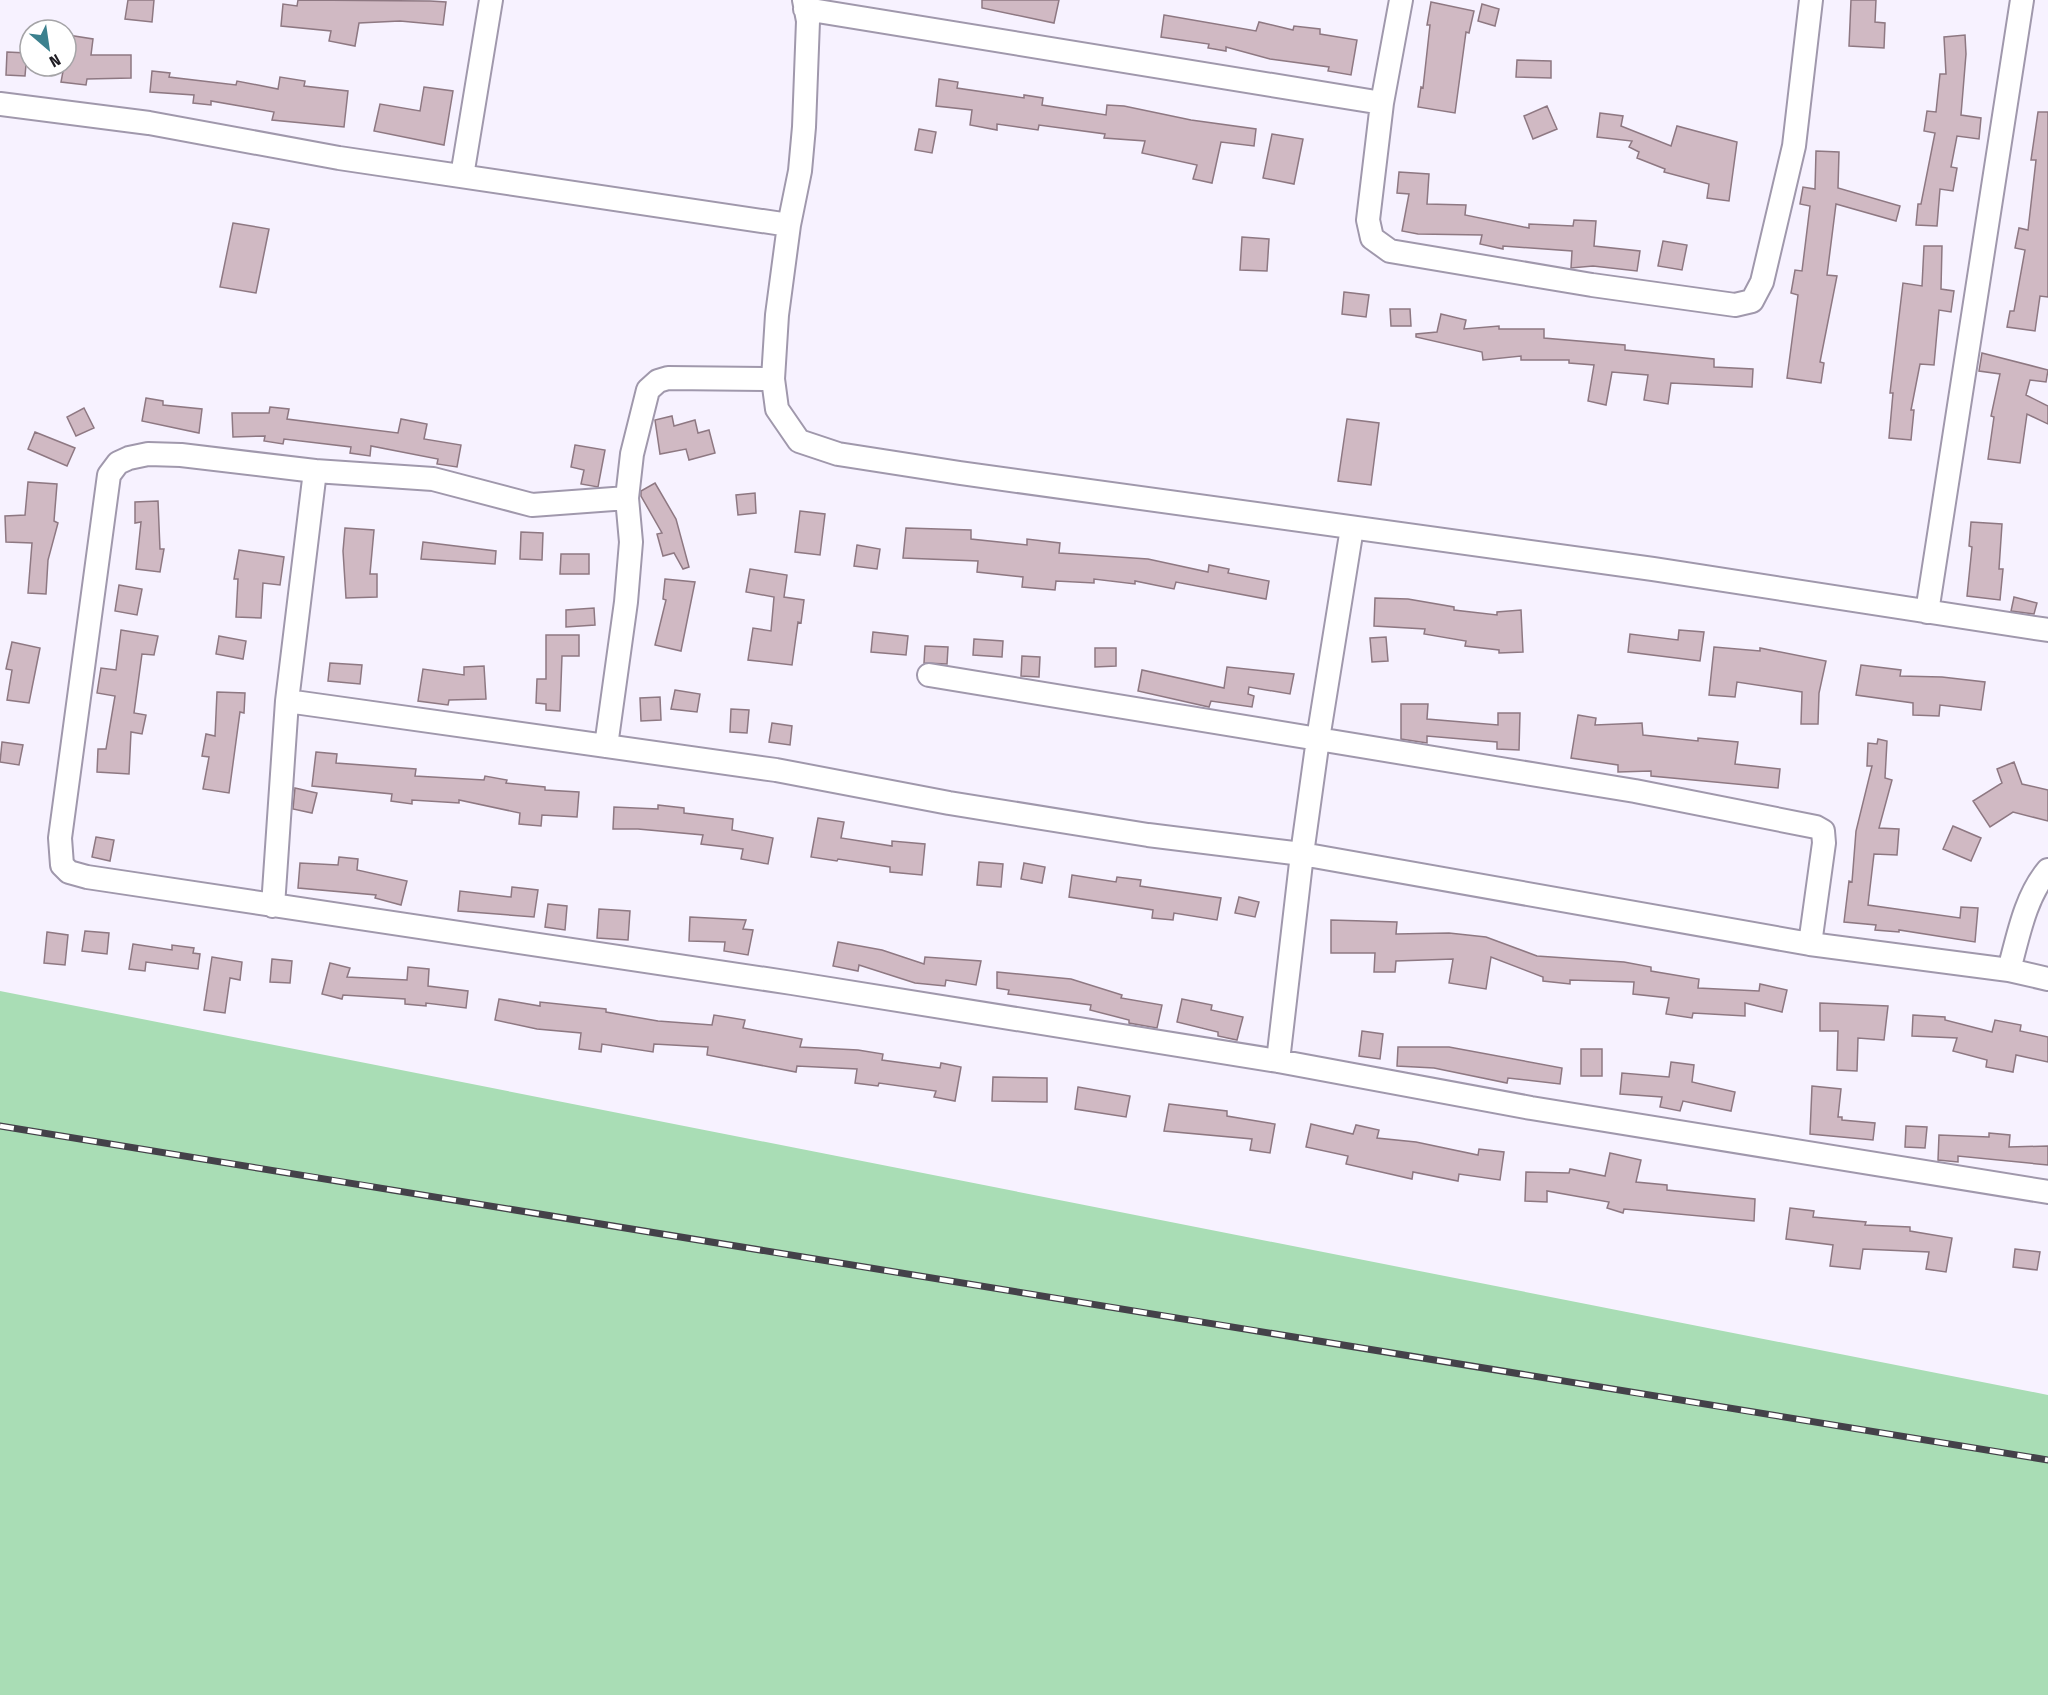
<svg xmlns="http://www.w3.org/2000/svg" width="2048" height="1695" font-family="'Fira Sans Condensed',sans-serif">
  <rect width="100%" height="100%" fill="#f7f2ff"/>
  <path fill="#a9ddb5" d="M0,991L2048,1395V1695H0Z"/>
  <path fill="#d0b9c3" stroke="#8e7882" stroke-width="1.5" d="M128,0H154L152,22L125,19Z
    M298,0L430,1L446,2L443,25L400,21L359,23L355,46L329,41L331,31L281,26L283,4L297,6Z
    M982,0H1059L1054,23L982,8Z
    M1851,0H1876L1875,22L1885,23L1884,48L1849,46Z
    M1431,2L1474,11L1469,33L1466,32L1455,113L1418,107L1421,87L1423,88L1430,25H1427Z
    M1482,4L1499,9L1495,26L1478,21Z
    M1164,15L1256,31L1259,22L1293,30L1294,26L1320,29V34L1357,40L1351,75L1328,71L1329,67L1270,59L1226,47V51L1208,48L1209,44L1161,37Z
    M68,35L93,39L91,55H131V78L87,79L86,85L61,82L64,66H66Z
    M1965,35L1966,54L1961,115L1981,118L1979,139L1957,136L1951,167L1957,168L1953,191L1940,189L1937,226L1916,225L1918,204H1921L1935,133L1924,131L1927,111L1936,112L1940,74H1946L1944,37Z
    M7,52L27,53L25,76L6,75Z
    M1517,60L1551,61V78L1516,77Z
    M152,71L170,73L169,77L236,85L237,81L278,89L280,77L305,81L304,86L348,91L344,127L272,120L274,112L211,101V105L193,103L194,95L150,92Z
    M939,79L958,82L957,88L1024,98V95L1043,98L1042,105L1106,115L1107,105L1124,106L1191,120L1256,129L1254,146L1221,142L1212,183L1193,179L1197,165L1142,153L1145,141L1104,138L1105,134L1039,125L1038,130L997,124V130L970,125L972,110L936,106Z
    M424,87L453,91L444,145L374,131L380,104L420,111Z
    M1547,106L1557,129L1533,139L1524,116Z
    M2038,112H2048V297L2040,296L2035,331L2007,327L2010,311H2014L2025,250L2015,248L2019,228L2028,230L2036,160H2031Z
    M1600,113L1623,116L1621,126L1671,146L1677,126L1737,142L1729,201L1707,198L1709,184L1664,172L1665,169L1637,158L1639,152L1629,147L1632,141L1597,137Z
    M919,129L936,132L932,153L915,150Z
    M1272,134L1303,139L1294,184L1263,178Z
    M1816,151L1839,152L1838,188L1900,206L1896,221L1836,204L1827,275L1837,276L1820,362L1824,363L1821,383L1787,378L1798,295L1791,293L1795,270L1802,271L1810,206L1800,204L1803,187L1815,189Z
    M1399,172L1429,174L1427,204L1466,205L1465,215L1529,228V224L1573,226L1574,220L1596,221L1594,246L1640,251L1637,271L1593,266L1571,268L1572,251L1503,246V249L1480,244L1482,235L1418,234L1402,231L1409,194L1397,193Z
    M233,223L269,229L256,293L220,287Z
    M1242,237L1269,239L1267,271L1240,270Z
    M1663,241L1687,245L1682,270L1658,266Z
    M1924,246H1942L1941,289L1954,291L1951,312L1939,310L1934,365L1920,364L1911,410H1914L1911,440L1889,438L1893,393H1890L1903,283L1922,286Z
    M1344,292L1369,295L1366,317L1342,314Z
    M1390,309H1410L1411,326H1391Z
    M1441,314L1466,320L1464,329L1499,326V329H1544V338L1625,345V350L1714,359V367L1753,369L1752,387L1671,383L1668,404L1644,400L1648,375L1612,372L1606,405L1588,401L1594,365L1569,363V360H1521V356L1483,360L1482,352L1416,337V334L1437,332Z
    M1982,353L2048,370L2046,382L2030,380L2026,395L2048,406V424L2027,414L2020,463L1988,459L1994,417L1991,416L2000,374L1979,371Z
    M146,398L163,401V405L202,409L199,433L142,421Z
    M270,407L289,409L287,419L398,433L401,419L427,424L424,439L461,445L457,467L437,464L438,459L371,446L370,456L350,453L351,447L284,439L283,444L264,441L265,436L233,437L232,413H269Z
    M84,408L94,428L76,436L67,417Z
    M672,416L674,426L695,420L698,433L709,430L715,453L689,460L686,449L660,454L655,420Z
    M1347,419L1379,423L1371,485L1338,481Z
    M35,432L75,448L67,466L28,449Z
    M575,445L605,450L598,487L581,484L584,470L571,467Z
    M28,482L57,484L54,521L58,523L48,560L46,594L28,593L32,543L6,542L5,516L25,515Z
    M655,483L676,519L689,567L683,569L674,553L663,556L657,534L662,533L641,496V491Z
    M755,493L756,513L738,515L736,495Z
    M158,501L160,549H164L160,572L136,569L141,522L135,523V502Z
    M800,511L825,514L820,555L795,552Z
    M1971,522L2002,524L1999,569H2003L2000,600L1967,596L1972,547L1969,546Z
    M345,528L374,530L370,574H377V597L346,598L343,551Z
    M906,528L971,530V539L1027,545V539L1060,543L1059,553L1148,559L1208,572L1209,565L1229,569L1228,573L1269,581L1266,599L1176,582L1174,589L1135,581V584L1094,579V583L1056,581L1055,590L1022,587L1023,577L977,572L978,561L903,558Z
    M521,532L543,533L542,560L520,559Z
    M423,542L496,551L495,564L421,559Z
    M857,545L880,549L877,569L854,566Z
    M239,550L284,557L280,585L263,583L261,618L236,617L238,579H234Z
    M561,554H589V574H560Z
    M750,569L787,575L784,597L804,600L801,623L798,622L792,665L748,660L753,628L771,631L774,597L746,592Z
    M665,579L695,582L681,651L655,645L666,600L663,599Z
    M119,585L142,589L137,615L115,611Z
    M2014,597L2037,603L2034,614L2011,611Z
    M1375,598L1408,599L1454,607V610L1497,615V612L1521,610L1523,652L1499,653V650L1465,646L1466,641L1424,634L1425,629L1374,626Z
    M594,608L595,625L566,627V610Z
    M121,630L158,636L154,655L142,654L134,713L146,715L142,734L131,732L129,774L97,772L98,749H106L115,696L97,693L101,668L116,670Z
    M1679,630L1704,632L1700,661L1628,652L1630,634L1678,640Z
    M873,632L908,636L906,655L871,652Z
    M546,635H579V656H562L560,711L546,710V704L536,703L537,679H546Z
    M219,636L246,641L243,659L216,654Z
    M1386,637L1388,661L1372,662L1370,638Z
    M974,639L1003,641L1002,657L973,655Z
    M12,642L40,648L29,703L7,700L12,670L6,669Z
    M925,646L948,647L947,664L924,663Z
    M1714,647L1760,651V648L1826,661L1819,693L1818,724H1801L1802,692L1737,682L1735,697L1709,695Z
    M1095,648H1116V666L1095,667Z
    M1022,656L1040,657L1039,677L1021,676Z
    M330,663L362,665L360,684L328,681Z
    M1861,665L1901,670L1900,676L1942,677L1985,682L1981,710L1940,705L1939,716L1913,715V703L1856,695Z
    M484,666L486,699L449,700L448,705L418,701L423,669L464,675V667Z
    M1227,667L1294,674L1290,694L1249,687L1248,694L1254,696L1252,707L1211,701L1209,707L1138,691L1142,670L1224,688Z
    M675,690L700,694L697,712L671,709Z
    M217,692L245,693L244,713L240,712L229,793L203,789L209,757L202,756L206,734L215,736Z
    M660,697L661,720L641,721L640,698Z
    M1401,704H1428L1427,719L1498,725V713H1520L1519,750L1497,749V742L1427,736V743L1401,739Z
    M731,709L749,710L747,733L730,732Z
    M1578,715L1596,718L1595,725L1642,723L1643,735L1698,741V738L1738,742L1735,764L1780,769L1778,788L1651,776V771L1618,772V765L1571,758Z
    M772,723L792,726L790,745L769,742Z
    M1878,739L1887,741L1885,778L1892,780L1879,828L1899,829L1897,855L1874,854L1868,905L1960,918L1961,907L1978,908L1975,942L1899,930V932L1875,930L1876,925L1844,922L1849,881L1852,882L1856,831L1872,766H1867L1868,743L1877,744Z
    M2,742L23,745L19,765L0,762Z
    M316,752L337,754L336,763L416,769L415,776L484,780L485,776L507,780L506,783L545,787V790L579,792L577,817L542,815L541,826L519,824L520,813L459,800V803L412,800V804L391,801L392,794L312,786Z
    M2014,762L2022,784L2048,790V821L2013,812L1990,827L1973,801L2002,783L1997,769Z
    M295,788L317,793L312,813L293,809Z
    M658,805L684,808V813L733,819L732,830L773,838L768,864L741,859L743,849L701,844L703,835L638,829H613L614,807L658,809Z
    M818,818L844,822L841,838L892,846V841L925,844L922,875L890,872V867L838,859L837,861L811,857Z
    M1953,826L1981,838L1971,861L1943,849Z
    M96,837L114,840L110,861L92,857Z
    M339,857L358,859L357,870L407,881L401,905L375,898L376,895L298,888L300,863L338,865Z
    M979,862L1003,864L1001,887L977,885Z
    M1024,863L1045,867L1042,883L1021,879Z
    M1072,875L1116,882L1117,877L1141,880L1140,886L1221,898L1217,920L1174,913L1173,920L1152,918L1153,910L1069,897Z
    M512,887L538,890L534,917L458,911L460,891L511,897Z
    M1239,897L1259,902L1255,917L1235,913Z
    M548,904L567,906L565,930L545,927Z
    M599,909L630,911L628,940L597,938Z
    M690,917L746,920L743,929L753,930L748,955L724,951L725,942L689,941Z
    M1331,920L1397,922L1396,934L1449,933L1486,937L1537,956L1624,962L1651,967V971L1699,979L1698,988L1759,991L1760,984L1787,990L1782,1012L1745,1003V1016L1693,1013L1692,1018L1666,1014L1669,998L1633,994L1634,982L1570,980V984L1543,981V977L1491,957L1486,989L1449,983L1453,959L1396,961L1395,972H1374L1375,953H1331Z
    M85,931L109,933L107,954L82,951Z
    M47,932L68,935L65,965L44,963Z
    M838,942L882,950L924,964L925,957L981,961L976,985L946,980L945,986L915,983L859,965L858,971L833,966Z
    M133,944L172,950V945L194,948L193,953L200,954L198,969L146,962L145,971L129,969Z
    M212,957L242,962L240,980L230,978L225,1013L204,1010Z
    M272,959L292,961L290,983L270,982Z
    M330,963L350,968L347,977L407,980L408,967L429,969L428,986L468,991L466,1008L426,1003V1006L405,1004V999L343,995L342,999L322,994Z
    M997,972L1071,979L1122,995L1121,998L1162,1005L1157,1028L1129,1023V1020L1090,1010L1091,1005L1008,994L1009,990L997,988Z
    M499,999L540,1006V1002L606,1009V1012L658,1021L712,1025L714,1015L745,1020L743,1028L802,1039L800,1047L858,1050L883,1054L882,1060L940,1068L941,1063L961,1067L955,1101L934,1097L936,1091L879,1083L878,1086L855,1083L857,1069L797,1066L796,1072L707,1055L708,1047L654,1044L653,1052L602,1044L601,1052L579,1049L581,1033L537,1029L495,1020Z
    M1182,999L1212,1005L1211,1010L1243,1017L1237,1040L1218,1036V1032L1177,1022Z
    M1820,1003L1888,1006L1884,1040L1858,1038L1857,1071L1837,1070L1838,1031H1820Z
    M1913,1015L1945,1017V1020L1992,1032L1995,1020L2021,1025L2020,1031L2048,1037V1062L2016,1055L2013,1072L1986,1067L1987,1060L1953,1051L1957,1038L1912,1036Z
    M1362,1031L1383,1034L1380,1059L1359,1056Z
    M1398,1047H1449L1562,1068L1560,1084L1508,1078L1507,1083L1434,1068L1397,1066Z
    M1581,1049H1602V1076H1581Z
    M1671,1062L1694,1065L1692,1082L1735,1092L1731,1111L1683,1101L1680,1111L1660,1107L1662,1097L1620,1094L1622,1073L1669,1077Z
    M993,1077L1047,1078V1102L992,1101Z
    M1812,1086L1841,1089L1838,1117H1842V1120L1875,1123L1873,1140L1810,1134Z
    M1078,1087L1130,1096L1126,1117L1075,1109Z
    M1169,1104L1227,1111V1116L1275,1124L1270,1153L1250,1150L1252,1139L1164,1131Z
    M1311,1124L1353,1134L1356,1125L1379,1130L1377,1138L1416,1142L1478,1155L1479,1149L1504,1152L1500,1180L1459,1174L1458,1181L1413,1172L1412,1179L1346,1164L1348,1156L1306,1147Z
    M1906,1126L1927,1127L1925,1148L1905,1147Z
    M1989,1133L2010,1135L2009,1147L2048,1146V1165L1958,1156V1162L1938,1160L1939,1135L1989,1137Z
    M1610,1153L1641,1160L1636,1182L1667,1185V1190L1755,1199L1754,1221L1624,1209L1623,1213L1607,1208L1609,1202L1547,1191V1202L1525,1201L1526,1172L1569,1173L1570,1169L1605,1176Z
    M1790,1208L1814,1211L1813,1217L1866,1222L1865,1225L1910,1227V1231L1952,1238L1946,1272L1926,1269L1929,1252L1863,1249L1860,1269L1830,1266L1833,1245L1786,1239Z
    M2015,1249L2040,1252L2037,1270L2013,1267Z"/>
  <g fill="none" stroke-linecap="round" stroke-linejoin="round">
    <defs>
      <path id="street" d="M804,0L808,21L804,127L800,171L789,225L777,315L773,379L777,409L799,441L838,454L960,473L1653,569L2048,630
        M805,9L1382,103L1401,0
        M1382,103L1368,220L1372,238L1390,251L1592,285L1735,305L1752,301L1762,282L1794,146L1811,0
        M0,104L149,123L339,158L789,225
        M462,176L491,0
        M627,498L532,505L433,479L315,471L181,455L148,454L129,458L118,463L109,475L60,838L62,865L69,872L87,877L792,983L1278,1061L1531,1108L2048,1192
        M1352,528L1318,739L1635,791L1816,827L1823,831L1824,843L1810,944L2009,970L2048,979
        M1927,612L2022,0
        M929,675L1318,739L1302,854L1278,1061
        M287,701L776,770L949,803L1148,835L1302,854L1810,944
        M606,746L626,602L631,542L627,498L632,454L648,390L658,381L668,378L773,379
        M273,906L287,701L315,471
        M2009,970C2018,937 2025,897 2048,870"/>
    </defs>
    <use href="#street" stroke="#a098ac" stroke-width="26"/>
    <use href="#street" stroke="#fff" stroke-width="22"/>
    <defs>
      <path id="rail" d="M0,1126L2048,1460"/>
    </defs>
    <use href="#rail" stroke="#444149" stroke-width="7"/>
    <use href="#rail" stroke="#fff" stroke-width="4.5" stroke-dasharray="14" stroke-linecap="butt"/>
  </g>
  <g transform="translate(48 48) rotate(151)"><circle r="28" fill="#ffffff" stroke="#a5a4a7" stroke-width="1.5"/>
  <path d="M0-4.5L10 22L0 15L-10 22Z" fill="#3c818e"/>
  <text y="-9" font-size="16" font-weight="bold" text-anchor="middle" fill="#1f1c23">N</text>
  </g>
</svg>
